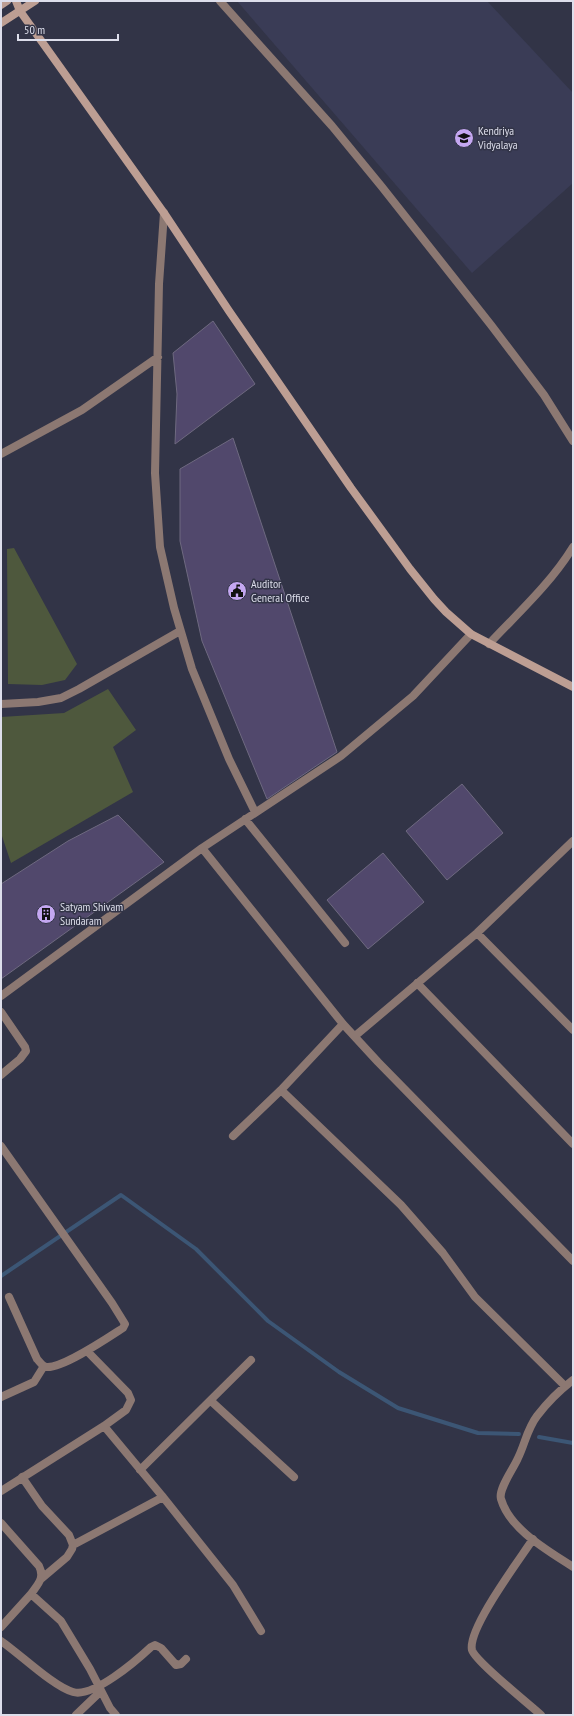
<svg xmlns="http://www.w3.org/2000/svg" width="574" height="1716" font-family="'PT Sans Narrow',sans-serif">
  <rect width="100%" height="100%" fill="#323447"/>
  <path fill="#3a3c56" d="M237,1H487L573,93V183L472,273Z"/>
  <path fill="#4e583d" d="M14,548L77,664L65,680L42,685L8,684L7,549Z
    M108,689L136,730L113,747L133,792L11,863L1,833V717L64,713Z"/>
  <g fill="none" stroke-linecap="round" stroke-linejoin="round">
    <path stroke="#3c5675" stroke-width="4" d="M1,1276L121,1195L196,1249L268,1321L339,1372L398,1408L478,1433L519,1434
      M539,1437L573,1443"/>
  </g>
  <path fill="#51486c" stroke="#6e6980" d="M213,321L255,384L175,444L177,394L173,353Z
    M233,438L337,752L267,799L202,641L180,541V469Z
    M462,784L503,833L447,880L406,831Z
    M118,815L164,862L1,979V884L68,841Z
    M383,853L424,902L368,949L327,900Z"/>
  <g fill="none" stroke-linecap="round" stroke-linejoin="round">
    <path stroke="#8c7872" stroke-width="8" d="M220,1L332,126L382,187L491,325L544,395L573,441
      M164,213L159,284L155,473L160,547L174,608L192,669L229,759L255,812
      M1,454L82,410L158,357
      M489,644C518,613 551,583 573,547
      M1,704L38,702L61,698L79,689L180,631
      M245,819L345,943
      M202,848L343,1024L378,1062L573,1261
      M477,933L573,1030
      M417,983L573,1144
      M1,996L202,848L341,756L413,696L471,634
      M1,1012L25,1047L26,1051L20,1059L1,1075
      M355,1036L477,933L573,841
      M281,1090L401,1205L443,1253L475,1297L565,1386
      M233,1136L281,1090L343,1024
      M1,1146L112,1303L125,1324L123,1328C109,1337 62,1369 46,1367C42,1366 40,1362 37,1359L9,1297
      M573,1380C560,1390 547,1403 537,1416C527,1429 525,1444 518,1458C514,1468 498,1489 501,1499C510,1530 549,1551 573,1567
      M1,1397L34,1382L44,1366
      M211,1401L294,1477
      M104,1426L163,1497L233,1585L261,1631
      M140,1470L251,1360
      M22,1477L42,1506L69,1535L73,1545L72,1549L67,1557L41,1579
      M1,1491L104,1426L126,1410L131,1400L128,1393L87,1351
      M1,1523L39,1566C45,1578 38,1584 31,1594L61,1621L90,1669L110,1708L116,1715
      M533,1539C520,1559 467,1629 472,1650C475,1661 529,1704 541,1715
      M73,1545L163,1497
      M1,1627L31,1594
      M1,1641C20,1654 54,1687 73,1692C93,1698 136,1661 151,1647L155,1645L161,1648L176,1665L181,1664L186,1659
      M76,1715L101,1691"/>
    <path stroke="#bd9e93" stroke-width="8" d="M16,1L20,11L164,213L229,311L351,488L410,569L434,599L446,612L471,634L573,687
      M1,5L7,1
      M1,23L35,1"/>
  </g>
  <defs>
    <symbol id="school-disc" viewBox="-11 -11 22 22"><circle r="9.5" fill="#c4a7f1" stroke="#323447"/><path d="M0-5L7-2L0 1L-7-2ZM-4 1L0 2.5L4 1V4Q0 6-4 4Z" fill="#111"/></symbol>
    <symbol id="civic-disc" viewBox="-11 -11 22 22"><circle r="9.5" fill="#c4a7f1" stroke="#323447"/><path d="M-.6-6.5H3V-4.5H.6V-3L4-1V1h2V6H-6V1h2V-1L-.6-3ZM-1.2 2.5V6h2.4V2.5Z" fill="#111"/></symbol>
    <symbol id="building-disc" viewBox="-11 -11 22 22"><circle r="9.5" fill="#c4a7f1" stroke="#323447"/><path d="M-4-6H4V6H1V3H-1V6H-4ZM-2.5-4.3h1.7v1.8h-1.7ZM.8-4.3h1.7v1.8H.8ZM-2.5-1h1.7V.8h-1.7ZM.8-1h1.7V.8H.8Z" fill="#111"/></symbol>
  </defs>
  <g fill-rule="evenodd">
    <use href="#school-disc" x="453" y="127" width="22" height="22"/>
    <use href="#civic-disc" x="226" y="580" width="22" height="22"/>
    <use href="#building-disc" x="35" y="903" width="22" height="22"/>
  </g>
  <g text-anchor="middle" stroke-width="3" stroke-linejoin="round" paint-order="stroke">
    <g font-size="12" fill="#dddeeb" stroke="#323447" text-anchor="start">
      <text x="478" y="135">Kendriya<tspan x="478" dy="14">Vidyalaya</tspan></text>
      <text x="251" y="588">Auditor<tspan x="251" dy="14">General Office</tspan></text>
      <text x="60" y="911">Satyam Shivam<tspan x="60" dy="14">Sundaram</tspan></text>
    </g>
  </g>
  <rect width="574" height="1716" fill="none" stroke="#dddeeb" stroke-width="4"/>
  <path d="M18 34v6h100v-6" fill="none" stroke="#dddeeb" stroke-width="2"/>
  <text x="24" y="34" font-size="12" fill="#dddeeb" stroke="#323447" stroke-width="3" paint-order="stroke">50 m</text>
</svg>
